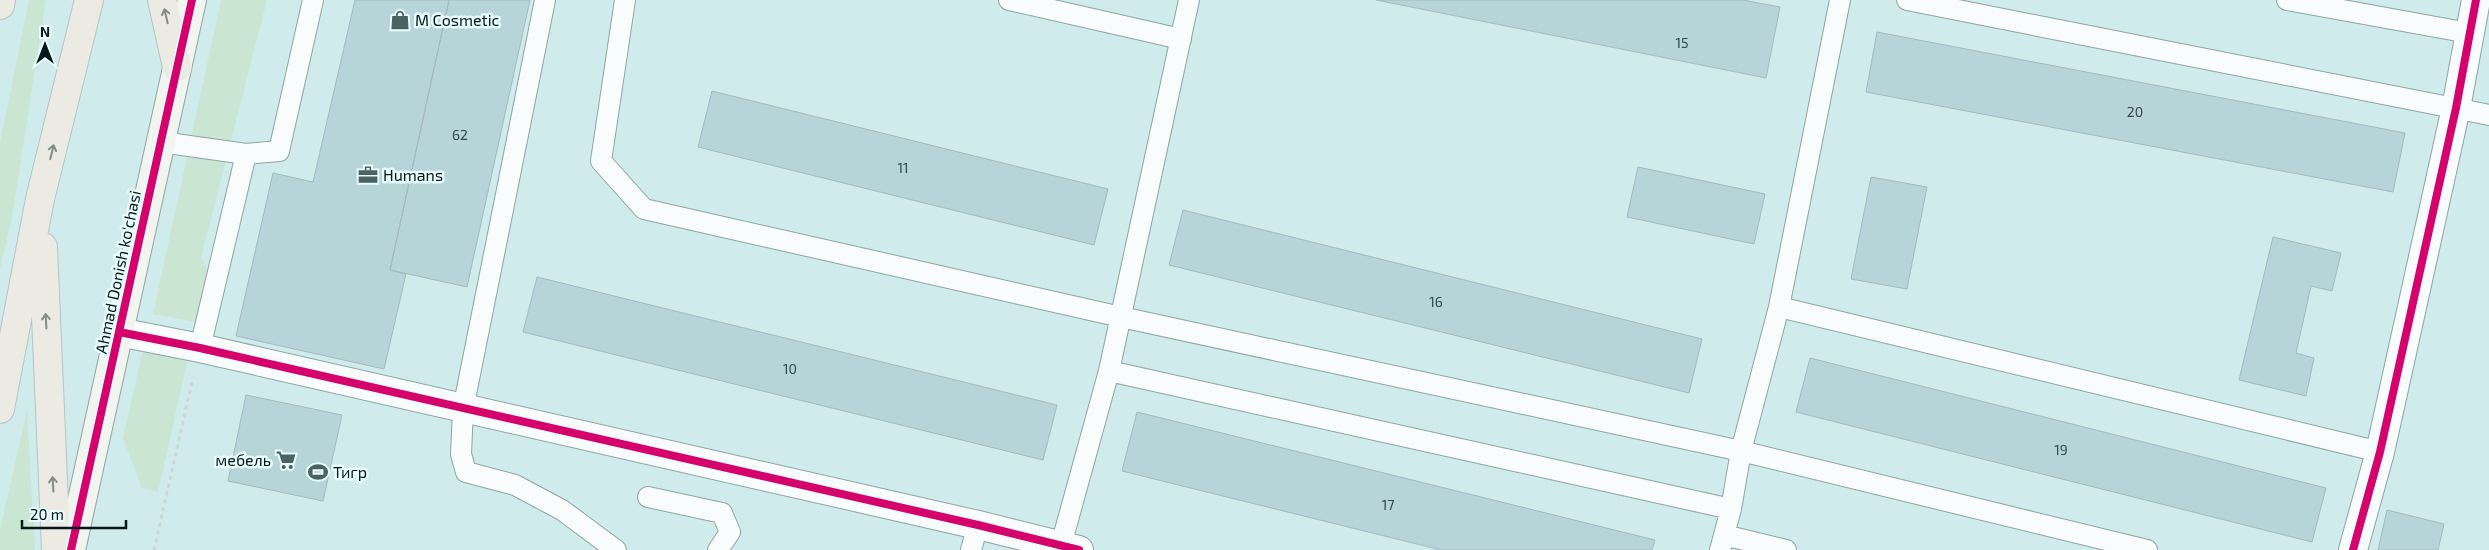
<svg xmlns="http://www.w3.org/2000/svg" width="2489" height="550" font-family="'Exo 2',sans-serif">
  <rect width="100%" height="100%" fill="#cfebeb"/>
  <path fill="#cae6d2" d="M29,0H46L12,217L0,269V143Z
    M221,0H267L201,258L210,274L196,322L153,314Z
    M143,350L188,358L158,492L142,488L123,438Z
    M27,410L35,550H0V530Z"/>
  <path fill="#b7d4d9" stroke="#a4babc" d="M355,0H449L390,270L406,274L384,369L236,336L273,173L313,182Z
    M449,0H530L467,287L390,270Z
    M1376,0H1743L1780,7L1766,78Z
    M1877,32L2405,133L2393,192L1866,92Z
    M712,91L1108,189L1094,245L698,147Z
    M1638,167L1765,194L1754,244L1627,217Z
    M1871,177L1927,187L1907,289L1851,279Z
    M1183,210L1702,339L1689,393L1169,265Z
    M2273,237L2341,253L2332,291L2311,286L2296,353L2314,358L2306,396L2239,380Z
    M537,277L1057,405L1043,460L523,332Z
    M1810,358L2326,488L2312,542L1796,412Z
    M246,395L342,415L323,501L228,481Z
    M1137,412L1655,540L1652,550H1441L1122,471Z
    M2387,510L2444,524L2438,550H2378Z"/>
  <g fill="none" stroke-linecap="round" stroke-linejoin="round">
    <defs>
      <path id="lane" d="M545,0L463,409L461,454L466,472L515,485L562,510L616,550
        M625,0L601,161L644,209L1121,317L1741,451L2147,550
        M1009,0L1181,39
        M1907,0L2489,115
        M2287,0L2469,33
        M161,142L246,154
        M1779,307L2380,452
        M200,348L246,154L279,151L313,0
        M1109,371L1731,509
        M648,497L722,513L730,532L718,550
        M1724,535L1786,550
        M1061,545L1109,371L1189,0
        M971,550L978,525
        M1720,550L1731,509L1741,451L1779,307L1840,0"/>
      <path id="street" d="M119,332L200,348L978,525L1079,550
        M2353,550L2380,452L2456,108L2476,0"/>
      <path id="secondary" d="M71,550L192,0"/>
      <path id="primary" d="M162,0L177,67
        M0,5L1,0
        M43,247L56,550
        M0,409L40,199L89,0"/>
    </defs>
    <use href="#lane" stroke="#8ea4a5" stroke-width="22"/>
    <use href="#street" stroke="#8ea4a5" stroke-width="30"/>
    <use href="#secondary" stroke="#8ea4a5" stroke-width="30"/>
    <use href="#primary" stroke="#b7c5c5" stroke-width="30"/>
    <path stroke="#cdd6d7" stroke-width="3" stroke-dasharray="4 4" stroke-linecap="butt" d="M154,550L193,378"/>
    <use href="#lane" stroke="#f8fcfc" stroke-width="20"/>
    <use href="#street" stroke="#f8fcfc" stroke-width="28"/>
    <use href="#secondary" stroke="#f2f4ef" stroke-width="28"/>
    <use href="#primary" stroke="#ebebe3" stroke-width="28"/>
    <defs>
      <path id="cycleway" d="M119,332L200,348L978,525L1079,550
        M71,550L192,0
        M2353,550L2380,452L2456,108L2476,0"/>
    </defs>
    <use href="#cycleway" stroke="#e8fdfd" stroke-width="11"/>
    <use href="#cycleway" stroke="#d6006c" stroke-width="8"/>
  </g>
  <defs><path id="oneway-shaft" d="M-6 0H5M1.5-3L5.5 0L1.5 3" fill="none" stroke-width="1.6" stroke-linecap="round" stroke-linejoin="round" transform="scale(1.25)"/></defs>
  <g stroke="#838c88">
    <use href="#oneway-shaft" transform="translate(166 16) rotate(-103)"/>
    <use href="#oneway-shaft" transform="translate(52 152) rotate(-76)"/>
    <use href="#oneway-shaft" transform="translate(46 321) rotate(-93)"/>
    <use href="#oneway-shaft" transform="translate(53 484) rotate(-93)"/>
  </g>
  <defs>
    <symbol id="shop-bare" viewBox="-9 -9 18 18"><path d="M-5-2.5h2.3a2.7 3.5 0 0 1 5.4 0H5L5.5 6h-11ZM-1.5-2.5h3a1.5 2.3 0 0 0-3 0Z" fill="#4b6262" stroke="#e8fdfd" stroke-width="2.5" paint-order="stroke"/></symbol>
    <symbol id="office-bare" viewBox="-9 -9 18 18"><path d="M-6-3h4V-5.5h4V-3h4V5H-6ZM-1-4.5V-3h2v-1.5ZM-6 0V1H6V0Z" fill="#4b6262" stroke="#e8fdfd" stroke-width="2.5" paint-order="stroke"/></symbol>
    <symbol id="supermarket-bare" viewBox="-9 -9 18 18"><path d="M-6-5.5h2.5l.6 2H6L4.5 2H-2.5L-4.4-4H-6ZM-1.5 3.2a1.3 1.3 0 1 0 .1 0ZM3 3.2a1.3 1.3 0 1 0 .1 0Z" fill="#4b6262" stroke="#e8fdfd" stroke-width="2.5" paint-order="stroke"/></symbol>
    <symbol id="stadium-bare" viewBox="-9 -9 18 18"><path d="M0-5a6.5 5 0 1 0 0 10a6.5 5 0 1 0 0-10ZM-3.5-1.8h7v3.6h-7Z" fill="#4b6262" stroke="#e8fdfd" stroke-width="2.5" paint-order="stroke"/></symbol>
  </defs>
  <g fill-rule="evenodd">
    <use href="#shop-bare" x="386" y="6" width="28" height="28"/>
    <use href="#office-bare" x="354" y="161" width="28" height="28"/>
    <use href="#supermarket-bare" x="272" y="446" width="28" height="28"/>
    <use href="#stadium-bare" x="304" y="458" width="28" height="28"/>
  </g>
  <g text-anchor="middle" stroke-width="5" stroke-linejoin="round" paint-order="stroke">
    <g font-size="14" fill="#32484a">
      <text x="1682" y="48">15</text>
      <text x="2135" y="117">20</text>
      <text x="460" y="140">62</text>
      <text x="903" y="173">11</text>
      <text x="1436" y="307">16</text>
      <text x="790" y="374">10</text>
      <text x="2061" y="455">19</text>
      <text x="1388" y="510">17</text>
    </g>
    <g font-size="16" fill="#041819" stroke="#e8fdfd" text-anchor="start">
      <text x="415" y="26">M Cosmetic</text>
      <text x="383" y="181">Humans</text>
      <text x="271" y="466" text-anchor="end">мебель</text>
      <text x="333" y="478">Тигр</text>
    </g>
    <g font-size="16" fill="#041819" stroke="#e8fdfd">
      <text transform="translate(118 272) rotate(-78)" y="6">Ahmad Donish ko'chasi</text>
    </g>
  </g>
  <g transform="translate(45 45)" stroke="#e8fdfd" stroke-width="4" paint-order="stroke">
  <path d="M0-4L9 19L0 12L-9 19Z" fill="#041819"/>
  <text y="-8" font-size="14" font-weight="bold" text-anchor="middle" fill="#041819">N</text>
  </g>
  <path d="M22 520v8h104v-8" fill="none" stroke="#041819" stroke-width="2.5"/>
  <text x="30" y="520" font-size="15" fill="#041819" stroke="#e8fdfd" stroke-width="4" paint-order="stroke">20 m</text>
</svg>
